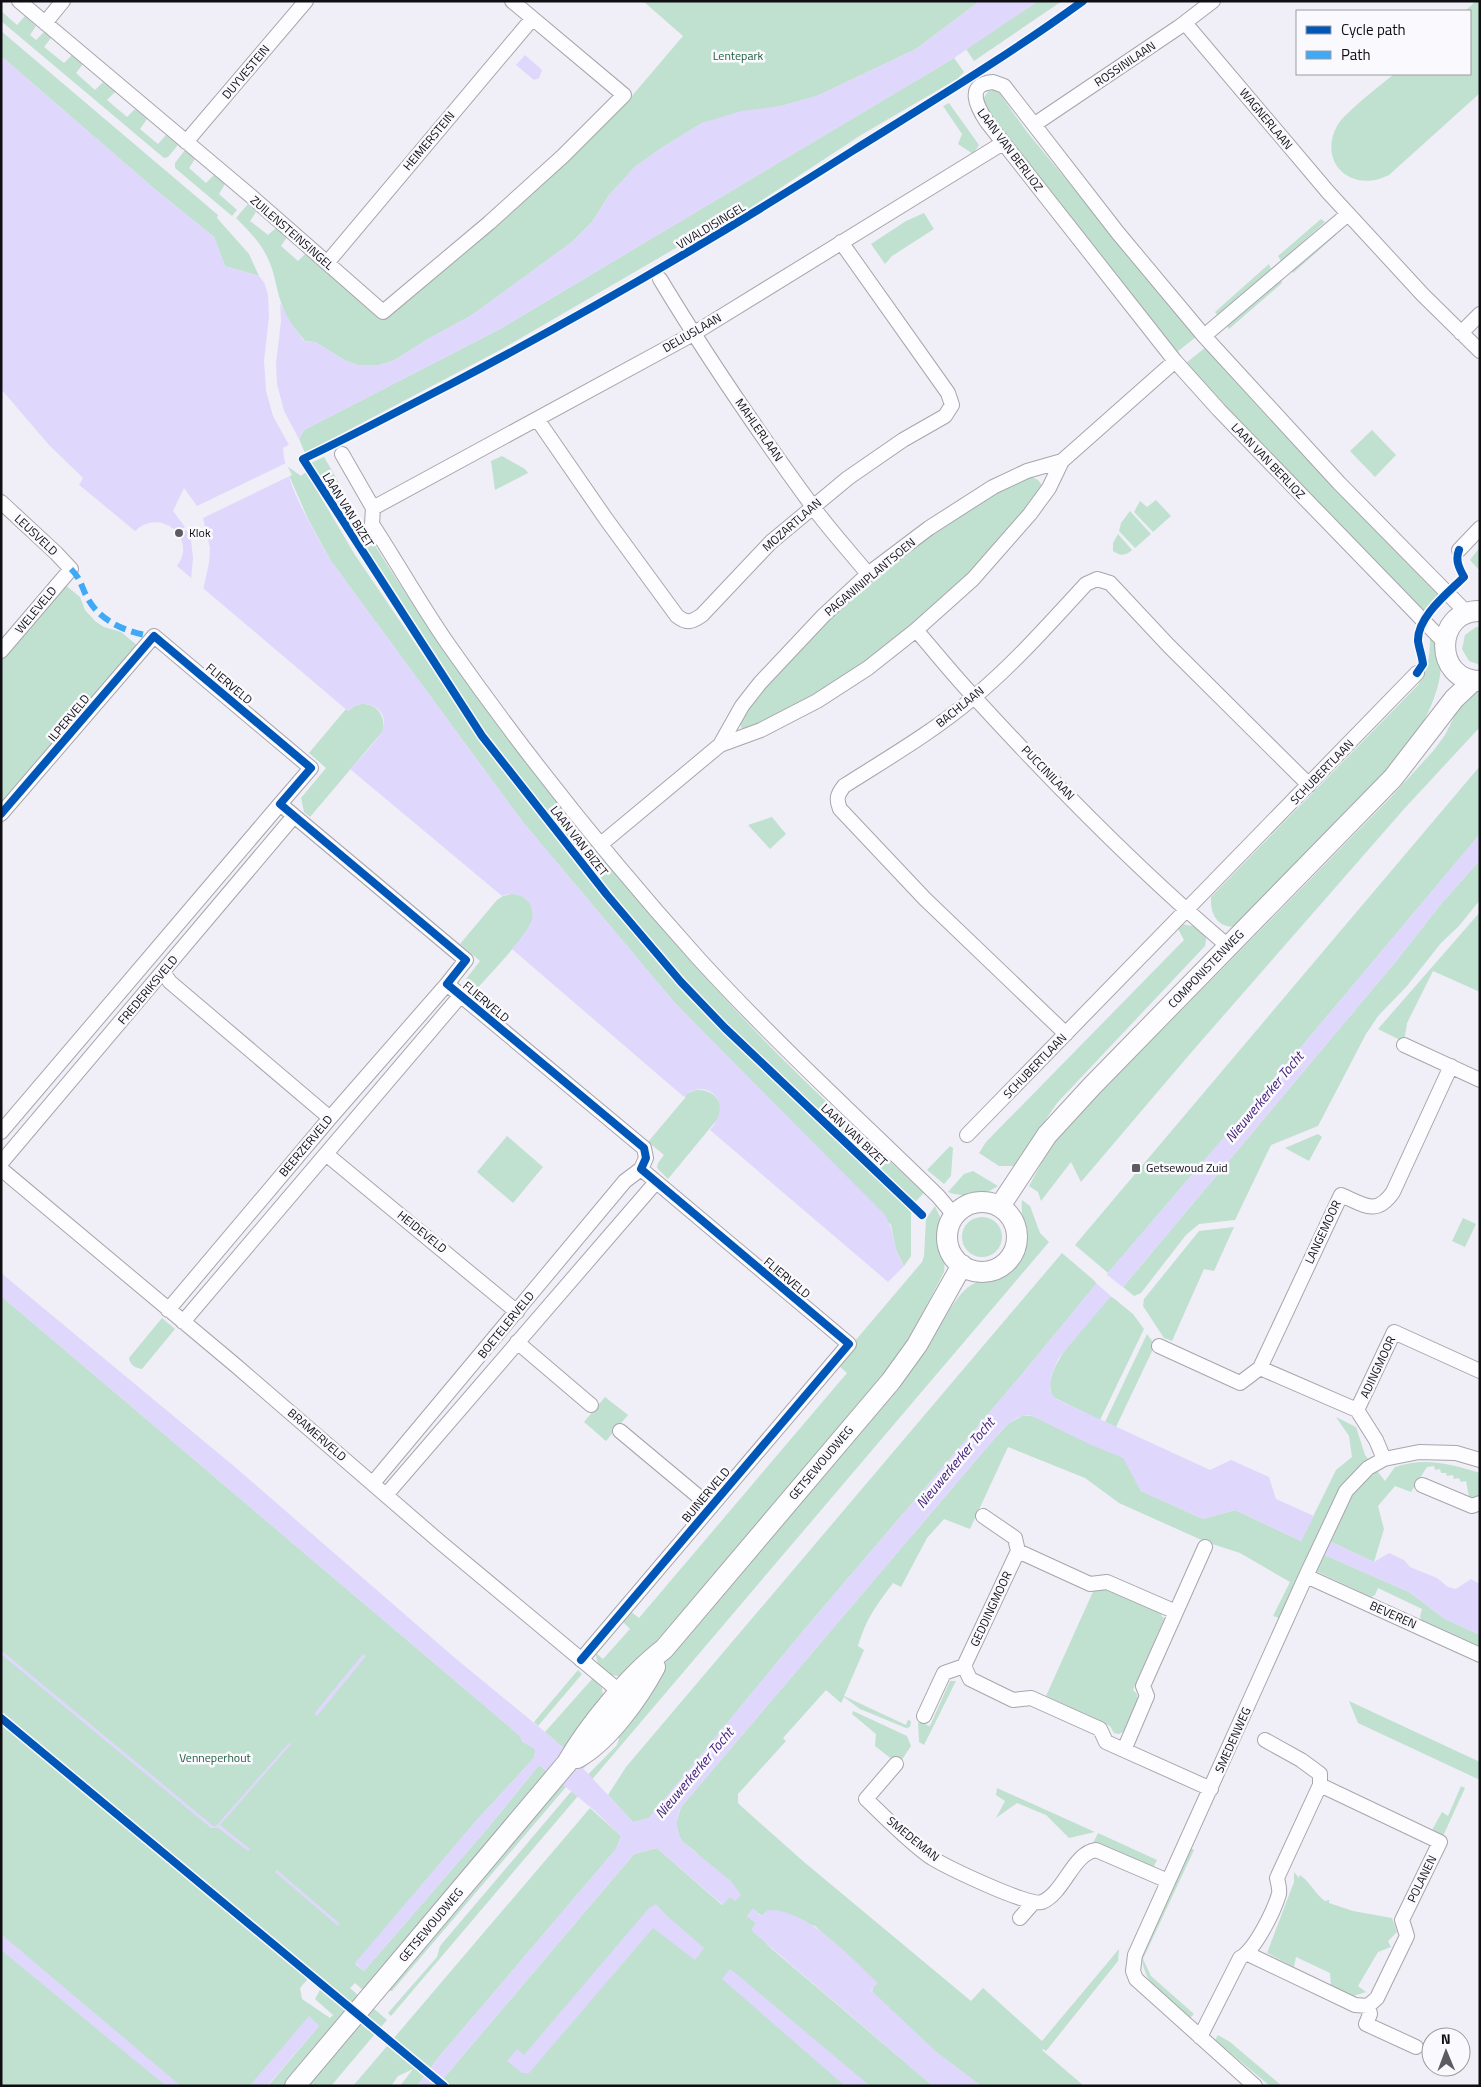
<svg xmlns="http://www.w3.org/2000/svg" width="1481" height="2087" font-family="'Titillium Web',sans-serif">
  <rect width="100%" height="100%" fill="#f0eef6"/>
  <path fill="#c0e1d0" d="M643,1H980L916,49L817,96L781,106L702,123L663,147L636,166L609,195L592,222L572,242L472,315L428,339L393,361L379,365H358L346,361L315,342L305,341C296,330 286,319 282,305C276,290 276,277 269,261C262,244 249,231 236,218L248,204L256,212L250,221L268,235L276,228L287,237L281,246L298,261L306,253L382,316L631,97L683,36Z
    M1038,1H1062L974,61L966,49Z
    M1476,1H1480V93L1389,175C1353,194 1317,164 1337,126C1344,113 1381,85 1394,74H1470V11H1465Z
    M1,11L17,25L25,16L36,26L30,35L36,40L44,32L51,38L44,47L64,63L72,55L83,64L76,73L95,90L103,82L115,92L107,100L127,117L135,109L147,119L140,129L158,144L166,135L178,145L168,157L164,158L1,21Z
    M1,31L218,215L217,218L249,254L259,276L225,266L214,237L157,191L1,56Z
    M954,58L964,72L957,79L861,135L750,208L719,223L502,349L305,453L299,439L304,430L500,329Z
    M990,89L997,90L1027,132L1196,337L1177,352L990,117L982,100Z
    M949,103L979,145L973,154L958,144L962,134L943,106Z
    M185,150L195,159L189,168L206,183L214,175L225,184L219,194L237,210L232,216L175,168V163Z
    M924,213L934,229L892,256L885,264L871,244L906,221Z
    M1321,219L1325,222L1281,261L1278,256Z
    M1333,231L1336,235L1293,273L1290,269Z
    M1269,264L1271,269L1218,316L1215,312Z
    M1280,277L1282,283L1229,329L1226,325Z
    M1206,347L1439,591L1438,600L1425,613L1284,468L1186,363Z
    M1372,430L1396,455L1375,477L1350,451Z
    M502,456L525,469L528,473L495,490L491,461Z
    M324,457C341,485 356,516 374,544C480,713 605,870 741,1016C799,1078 862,1135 924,1193L915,1202L742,1039L673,967L579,853L487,738L353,532L311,463Z
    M284,464L301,476L306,472L355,555L480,739L626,925L672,978L729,1038L911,1209V1256L904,1266L896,1250L891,1225L674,1002L522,821L331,561L309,521Z
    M1032,477L1038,480L1042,485L1036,498L956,589L888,648L826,690L752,729H742L739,721L770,679L869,579L977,502L1025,478Z
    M1156,500L1171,516L1153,532L1134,512L1140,501L1147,507Z
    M1130,511L1151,534L1135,548L1119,531L1121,523Z
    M1118,534L1132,550C1126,556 1120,556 1113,551V543Z
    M1480,547V571L1470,560Z
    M64,584L80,597L85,610L95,621L104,627L121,632L138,646L1,808V657Z
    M1476,627H1480V665L1469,661L1462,649L1465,635Z
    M1430,639C1458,660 1425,724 1409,746C1391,770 1367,791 1346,813C1309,851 1272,889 1234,927C1217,927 1210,914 1211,897L1418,685C1428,670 1430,656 1430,639Z
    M1474,689L1480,690V727L1404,809L1189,1055L1081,1182L1071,1162L1041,1201L1038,1192L1029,1186L1054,1140L1393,795L1434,750L1445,735L1461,703Z
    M361,704C377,703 386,716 383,731L310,817L304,812L301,798L326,768L309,753L346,709L348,711L354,706Z
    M1480,766V834L1286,1065L1108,1273L1075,1245Z
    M772,817L786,834L770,849L748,825Z
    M1480,860V900L1459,926L1441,943L1407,986L1378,1016L1366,1034L1318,1126L1271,1145L1235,1220L1199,1224L1186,1235L1141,1293L1134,1296L1123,1287L1397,960L1441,904Z
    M511,894C518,894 524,896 529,902C532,906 533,911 533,917C531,933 486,978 473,993L467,987L466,979L480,961L460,944L497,900L503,896Z
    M1480,912V992L1433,971L1407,1023L1404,1042L1378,1029Z
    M1182,924L1202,928L1207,934L1205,946L1057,1103L1014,1166H999L979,1153L986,1142L1184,940L1177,927Z
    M696,1090C712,1089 724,1100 720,1116L668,1179L657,1168L658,1163L664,1155L648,1142L685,1098L686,1094Z
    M1318,1134L1322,1137L1309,1161L1285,1148Z
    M507,1136L543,1167L513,1203L477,1172Z
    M950,1146L953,1148L951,1176L944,1184L927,1170Z
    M973,1171L998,1186C985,1195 963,1198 948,1192L964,1174Z
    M1022,1200L1030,1206L1040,1233L1049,1242L391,2016L388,2013L437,1957L440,1946L569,1794L617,1745L619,1739L618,1734L631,1711L668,1659L935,1333C945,1319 954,1299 967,1288C987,1272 1012,1280 1023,1250C1028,1234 1020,1216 1022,1200Z
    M935,1206L941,1219L945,1260L944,1272L908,1342L893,1364L668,1631L623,1676C608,1677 596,1668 596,1653L603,1659L630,1629L622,1621L630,1611L639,1618L847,1373L838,1365L856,1344L855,1341L922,1262L924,1256L926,1219Z
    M962 1237a20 20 0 1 1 40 0a20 20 0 1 1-40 0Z
    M1463,1218L1476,1224L1465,1247L1452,1241Z
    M1234,1227L1214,1271L1204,1269L1172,1341L1164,1338L1143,1306L1144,1299L1199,1231Z
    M1062,1253L1097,1283L1018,1379L803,1631L649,1818L633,1822L608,1795L626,1767Z
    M1,1296L519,1735L523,1742L536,1749L534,1758L475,1822L355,1964L364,1971L487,1829L539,1765L550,1774L364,1991L355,1983L350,1988L360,1997L353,2005L314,1972L300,1988L302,1999L330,2018L333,2015L315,1999L321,1988L347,2011L284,2086H268L319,2026L309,2017L250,2086H1Z
    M1111,1296L1133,1314L1144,1329L1100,1420L1053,1397C1037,1370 1094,1316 1111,1296Z
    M162,1318L175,1329L142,1369C135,1368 130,1365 129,1358Z
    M1147,1334L1155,1345L1116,1427L1105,1422Z
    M605,1397L628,1415L606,1441L584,1422Z
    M1022,1416H1032L1040,1419L1124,1458L1141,1491L1203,1519L1235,1510L1301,1541L1336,1470L1352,1457L1349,1436L1336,1417L1356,1427L1365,1455L1385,1481L1395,1467C1425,1457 1450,1464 1480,1473V1496L1473,1498L1469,1497L1466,1481L1461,1482L1459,1478L1454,1479L1453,1475L1447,1476L1446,1473H1441L1440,1469L1435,1470L1434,1466L1427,1467L1411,1492L1395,1486L1378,1506L1384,1529L1374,1562L1327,1540L1320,1553L1409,1592L1445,1619L1480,1635V1648L1422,1621L1420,1617L1422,1609L1378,1588L1375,1595L1371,1597L1318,1572H1300L1282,1619L1273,1616L1290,1582L1240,1553L1206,1542L1119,1503L1085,1478L1008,1447L970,1529L944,1519L927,1538L901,1587L893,1583C876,1606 866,1619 858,1646L864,1650L844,1696L906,1725L908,1720L911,1721L910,1727L906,1728L860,1709L844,1697L841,1703L826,1690L783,1738L786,1741L738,1794V1803L741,1806L804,1862L971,2001L983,1988L1042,2041L1119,1949L1118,1961L1046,2051L1043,2049L1042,2050L1084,2086H981L936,2052L872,1992L873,1988L863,1970L815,1926L766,1912L762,1916L753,1909L747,1916L756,1923L752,1929L773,1950L933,2086H437L634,1854L657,1848L722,1905L730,1896L736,1901L696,1852L683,1842L679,1836L676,1823L681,1807L994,1439L1008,1424Z
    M1106,1587L1160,1613L1164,1619L1133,1690L1137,1694L1138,1702L1123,1732L1119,1734L1114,1733L1110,1726L1046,1696L1092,1594L1095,1589Z
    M578,1670L582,1674L538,1726L534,1722Z
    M593,1678L602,1688L603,1699L567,1751L545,1732Z
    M950,1681H956L924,1745L919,1742L918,1722L930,1726Z
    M1349,1701L1480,1762V1780L1358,1723Z
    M853,1711L907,1736L911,1746L901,1761L889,1757L875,1746L876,1734L852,1714Z
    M609,1745L577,1774L392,1991H385L564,1781Z
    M1461,1786L1465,1788L1443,1836L1432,1830L1442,1812L1448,1816Z
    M997,1788L1095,1832L1069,1838L1046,1815L1017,1803L996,1818L1005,1801L996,1795Z
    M590,1808L621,1836L616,1849L438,2058L417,2086H400L413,2069L398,2076L391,2086H353Z
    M1098,1833L1157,1860L1153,1868L1093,1843Z
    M1189,1847L1194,1850L1143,1959L1151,1976L1194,2014L1191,2017L1187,2016C1164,1996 1140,1983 1142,1950Z
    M1294,1872L1299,1878L1300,1875C1311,1883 1314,1893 1325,1901L1329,1900V1903L1353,1911L1392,1918L1397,1932L1388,1941L1391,1947L1378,1952L1358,1986L1366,1992L1350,1997L1331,1986L1330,1973L1296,1957L1294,1967L1267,1953L1294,1882Z
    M372,2007L387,2020L380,2028L366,2016Z
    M359,2022L375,2034L331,2086H304Z
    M1218,2035L1230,2042L1282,2086H1270L1215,2040Z"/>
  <path fill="#e0d7fc" d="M980,1H1038L954,58L500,329L304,430L299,439L283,448C285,484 313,529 331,561L522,821L674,1002L885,1215C895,1231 893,1250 904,1266L888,1282L710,1130C737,1098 701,1077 684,1097L512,949C519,940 529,930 532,919C537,901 517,889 502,896L350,769C358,761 380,738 383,729C390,707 361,696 348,711L177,566C198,539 161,506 135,531L83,488L79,485L83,478L49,445L1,389V56L157,191L214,237L225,266L259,276L282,306L290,322L304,341L315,342L346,361L358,365H379L393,361L428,339L472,315L572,242L592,222L609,195L636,166L663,147L702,123L741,111L781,106L817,96L916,49Z
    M525,55L542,70L539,78L534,80L516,65Z
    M1480,834V860L1441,904L1397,960L1123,1287L1111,1296L1058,1359L1051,1376L1050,1391L1056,1399L1210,1470L1231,1460L1269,1477L1276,1499L1314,1516L1301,1541L1235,1510L1203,1519L1141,1491L1123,1458L1089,1444L1032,1416C1015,1413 1004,1428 994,1439L681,1807C675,1820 675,1830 683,1842L731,1881L741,1895L735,1901L730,1897L723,1905L657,1848L634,1854L437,2086H417L438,2058L616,1849L621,1836L595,1811L539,1765L487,1829L364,1971L355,1963L475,1822L534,1758L535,1749L523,1742L519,1735L1,1296V1273L235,1467L455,1658L545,1732L567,1751L633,1822L649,1818L803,1631L1018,1379L1097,1283L1108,1273L1286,1065Z
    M1327,1540L1374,1562L1389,1553L1404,1560L1410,1567L1437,1578L1448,1587L1456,1589L1471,1579L1480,1584V1635L1445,1619L1409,1592L1320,1553Z
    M1,1650L213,1826H216L289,1743L291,1744L220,1825L250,1849L248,1851L218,1828H211L1,1654Z
    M363,1654L366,1656L317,1716L314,1714Z
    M277,1870L340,1924L338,1926L275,1872Z
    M656,1904L665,1914L704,1948L695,1960L653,1928L529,2073H522L507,2061L517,2049L524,2055L649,1908Z
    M753,1909L761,1916L768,1910C807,1908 851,1958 878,1983L871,1990L936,2052L981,2086H933L753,1932L752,1929L756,1923L747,1916Z
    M1,1934L181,2086H166L1,1950Z
    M730,1969L739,1976L870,2086H845L722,1979Z
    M309,2016L319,2026L267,2086H250Z"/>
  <path fill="#f0eef6" d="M262,275L280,299L281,321L276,364L277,384L284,411L300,441L290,447L273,416L266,391L264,361L269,316L268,295Z
    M286,463L292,475L203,518L210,548L209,563L203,590L191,579L193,558L191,540L187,530L183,532L182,529L185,527L173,511L184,488L197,506Z
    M1105,1273L1125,1289L1113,1298L1095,1282Z"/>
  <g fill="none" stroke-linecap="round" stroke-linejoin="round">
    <defs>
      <path id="street" d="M19,1L252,197L383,312L489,223L563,156L624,95L512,1
        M45,23L63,1
        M1185,23L1328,192L1423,295L1480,351
        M1035,124L1179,27L1213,1
        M186,142L306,1
        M327,263L532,19
        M660,279C707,357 759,433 813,507C830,530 850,552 868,574
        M1461,333L1480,314
        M1204,336L1348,214
        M537,419L606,519L677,616C687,624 692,622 702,615L771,542L848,478L903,440L945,416L952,405L948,393L841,242
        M342,454L373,508L372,524C398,564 421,605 448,644C525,754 609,859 699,959C775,1042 858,1118 938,1196L954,1215
        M1,502L56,553L71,569L1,651
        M373,508L693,334L1003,143
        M1459,550L1480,528
        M916,630C936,653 955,677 976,699C1055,785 1139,871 1228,946
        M1444,642L1219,410L1175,361L987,122C977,107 965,84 993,82L1004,86L1118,233L1204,336L1339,483L1467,613
        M720,745L761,730L817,701L868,668L916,630L973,579L1030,514L1049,488L1062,461L1175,361
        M1,814L154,636L311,768L280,804L466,960L447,984L644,1148L646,1158L641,1169L849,1344L581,1660
        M601,844L720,745L742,706L760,683L824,615L868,574L929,528L993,487L1027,471L1062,461
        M163,972L170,982L330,1118
        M1066,1034L925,899L840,809C836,799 837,795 844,786C888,758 933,732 973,698C1014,664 1050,623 1086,584L1097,579L1110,583L1169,646L1309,785
        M1404,1045L1480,1080
        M1,1132L280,804
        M967,1135L1417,673
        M326,1154L517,1312
        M1,1163L294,816
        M1,1169L234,1364L440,1542L625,1696
        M168,1310L330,1118L447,984
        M183,1322L461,995
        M517,1342L591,1405
        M1159,1346L1240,1383L1260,1368L1357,1410
        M1260,1368L1341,1195C1363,1204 1376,1217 1393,1192L1451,1066
        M620,1431L711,1507
        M1384,1459L1376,1440L1357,1410L1394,1332L1480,1371
        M373,1483L625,1181L641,1169
        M1422,1485L1472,1506L1480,1503
        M386,1495L656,1182
        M983,1516L1015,1538L1018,1551
        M1306,1576L1480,1655
        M1176,1612L1205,1547
        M964,1666L970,1679L1013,1700L1031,1698L1100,1729L1106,1742L1211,1789
        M924,1716L944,1673L964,1666L1018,1551L1090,1584L1107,1582L1176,1612L1143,1686L1147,1696L1124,1750
        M896,1764L866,1799C884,1816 912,1845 932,1858C947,1867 1029,1907 1042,1902C1064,1893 1073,1853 1096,1850L1168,1881
        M1020,1918L1033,1903
        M1248,1954L1355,2005L1368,2006L1377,1998L1407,1936L1402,1920L1440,1842L1320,1785V1774L1301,1760L1265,1740
        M1368,2006L1370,2014L1366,2024L1416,2047
        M1200,2037L1240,1958C1255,1950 1274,1911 1279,1894C1280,1889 1278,1883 1277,1878L1320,1785
        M1255,2086L1136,1979L1133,1971L1135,1955L1306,1576L1346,1491L1368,1468L1384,1459L1419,1452L1456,1453L1480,1460"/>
      <path id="secondary" d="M1480,611C1434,610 1433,681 1480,681
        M947 1237a35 35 0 1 1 70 0a35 35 0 1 1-70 0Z
        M1000,1206L1047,1135L1092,1086L1393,778L1454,699L1473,681
        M577,1758C608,1741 639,1697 655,1667
        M295,2086L567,1763C588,1726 630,1675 664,1649L891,1381L917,1345L962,1265"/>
    </defs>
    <use href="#street" stroke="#a8a6ac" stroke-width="16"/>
    <use href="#secondary" stroke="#a8a6ac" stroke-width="22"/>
    <use href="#street" stroke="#fdfcfe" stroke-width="14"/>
    <use href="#secondary" stroke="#fdfcfe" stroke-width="20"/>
    <path stroke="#3fa9f5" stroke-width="6" stroke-dasharray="12 6" stroke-linecap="butt" d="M71,569C82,580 81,587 88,599C100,621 129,634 154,636"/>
    <defs>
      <path id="cycleway" d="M1417,673L1423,664C1422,656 1419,648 1418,641C1417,617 1448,593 1464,577C1459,568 1455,560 1459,550
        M1,814L154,636L311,768L280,804L466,960L447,984L644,1148L646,1158L641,1169L849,1344L581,1660
        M922,1215L725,1028L681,982L607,895L482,736L303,459C352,436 400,410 449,385C587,313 722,234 854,150C931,102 1009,55 1083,1
        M1,1718L444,2086"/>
    </defs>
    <use href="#cycleway" stroke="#faf9fd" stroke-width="11"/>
    <use href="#cycleway" stroke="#0057b8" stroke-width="8"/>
  </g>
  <g fill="#5e5c62" stroke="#faf9fd" stroke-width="2">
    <circle cx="179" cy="533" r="5"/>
    <rect x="1131" y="1163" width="10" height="10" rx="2.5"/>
  </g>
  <g text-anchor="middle" stroke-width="5" stroke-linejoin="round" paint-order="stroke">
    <g font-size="12" fill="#216140" stroke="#faf9fd">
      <text x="738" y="60">Lentepark</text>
      <text x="215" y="1762">Venneperhout</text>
    </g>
    <g font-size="12" fill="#0f0e13" stroke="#faf9fd">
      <text transform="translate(1125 64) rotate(-34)" y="4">ROSSINILAAN</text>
      <text transform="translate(246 72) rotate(-50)" y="4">DUYVESTEIN</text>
      <text transform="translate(1266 119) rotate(50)" y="4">WAGNERLAAN</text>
      <text transform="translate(429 141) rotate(-50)" y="4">HEIMERSTEIN</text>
      <text transform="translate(1010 150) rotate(53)" y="4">LAAN VAN BERLIOZ</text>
      <text transform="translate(711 226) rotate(-31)" y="4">VIVALDISINGEL</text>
      <text transform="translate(292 233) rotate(41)" y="4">ZUILENSTEINSINGEL</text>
      <text transform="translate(692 333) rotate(-30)" y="4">DELIUSLAAN</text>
      <text transform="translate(759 430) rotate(55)" y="4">MAHLERLAAN</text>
      <text transform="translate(1268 461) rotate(46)" y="4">LAAN VAN BERLIOZ</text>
      <text transform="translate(348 510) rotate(58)" y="4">LAAN VAN BIZET</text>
      <text transform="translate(792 525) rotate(-41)" y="4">MOZARTLAAN</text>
      <text transform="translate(36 535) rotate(43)" y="4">LEUSVELD</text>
      <text transform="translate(870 577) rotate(-40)" y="4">PAGANINIPLANTSOEN</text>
      <text transform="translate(36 610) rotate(-50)" y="4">WELEVELD</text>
      <text transform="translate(229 684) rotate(40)" y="4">FLIERVELD</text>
      <text transform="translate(960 707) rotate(-39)" y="4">BACHLAAN</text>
      <text transform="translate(69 718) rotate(-50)" y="4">ILPERVELD</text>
      <text transform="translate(1322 772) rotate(-46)" y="4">SCHUBERTLAAN</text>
      <text transform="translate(1048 773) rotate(46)" y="4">PUCCINILAAN</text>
      <text transform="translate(579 841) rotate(52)" y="4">LAAN VAN BIZET</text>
      <text transform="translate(1206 969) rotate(-46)" y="4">COMPONISTENWEG</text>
      <text transform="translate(148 990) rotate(-50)" y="4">FREDERIKSVELD</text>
      <text transform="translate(486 1002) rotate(40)" y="4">FLIERVELD</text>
      <text transform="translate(1035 1066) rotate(-46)" y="4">SCHUBERTLAAN</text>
      <text transform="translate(854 1135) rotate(43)" y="4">LAAN VAN BIZET</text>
      <text transform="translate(306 1146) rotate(-50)" y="4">BEERZERVELD</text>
      <text transform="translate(422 1232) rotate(39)" y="4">HEIDEVELD</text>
      <text transform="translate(1323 1232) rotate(-65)" y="4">LANGEMOOR</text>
      <text transform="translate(787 1278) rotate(40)" y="4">FLIERVELD</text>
      <text transform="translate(506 1325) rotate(-51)" y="4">BOETELERVELD</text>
      <text transform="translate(1378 1367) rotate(-65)" y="4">ADINGMOOR</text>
      <text transform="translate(317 1435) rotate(41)" y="4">BRAMERVELD</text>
      <text transform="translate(821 1463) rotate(-50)" y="4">GETSEWOUDWEG</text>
      <text transform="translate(706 1495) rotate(-50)" y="4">BUINERVELD</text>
      <text transform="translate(991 1609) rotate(-65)" y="4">GEDDINGMOOR</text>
      <text transform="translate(1393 1615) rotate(24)" y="4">BEVEREN</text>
      <text transform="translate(1233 1740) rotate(-66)" y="4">SMEDENWEG</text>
      <text transform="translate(913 1839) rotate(39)" y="4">SMEDEMAN</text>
      <text transform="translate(1422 1879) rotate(-64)" y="4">POLANEN</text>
      <text transform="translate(431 1925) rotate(-50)" y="4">GETSEWOUDWEG</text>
    </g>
    <g font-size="12" fill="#0f0e13" stroke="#faf9fd" text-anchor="start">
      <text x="189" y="537">Klok</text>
      <text x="1146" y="1172">Getsewoud Zuid</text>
    </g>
    <g font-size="14" font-style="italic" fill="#422078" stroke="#faf9fd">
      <text transform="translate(1264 1097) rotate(-50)" y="5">Nieuwerkerker Tocht</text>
      <text transform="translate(955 1463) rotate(-50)" y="5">Nieuwerkerker Tocht</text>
      <text transform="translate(694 1773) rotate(-50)" y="5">Nieuwerkerker Tocht</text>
    </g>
  </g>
  <rect width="1481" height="2087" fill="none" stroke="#0f0e13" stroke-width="5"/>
  <rect x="1296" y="10" width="175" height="65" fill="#faf9fd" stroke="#9c9b9f"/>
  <rect x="1306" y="26" width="25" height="8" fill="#0057b8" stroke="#9c9b9f"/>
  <text x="1341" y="35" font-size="15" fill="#0f0e13">Cycle path</text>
  <rect x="1306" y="51" width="25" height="8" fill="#3fa9f5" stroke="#9c9b9f"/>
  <text x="1341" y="60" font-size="15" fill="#0f0e13">Path</text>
  <g transform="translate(1446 2052) rotate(359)"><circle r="24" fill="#faf9fd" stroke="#9c9b9f"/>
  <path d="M0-4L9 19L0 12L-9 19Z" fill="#5e5c62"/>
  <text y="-8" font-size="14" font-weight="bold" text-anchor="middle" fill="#0f0e13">N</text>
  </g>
</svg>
